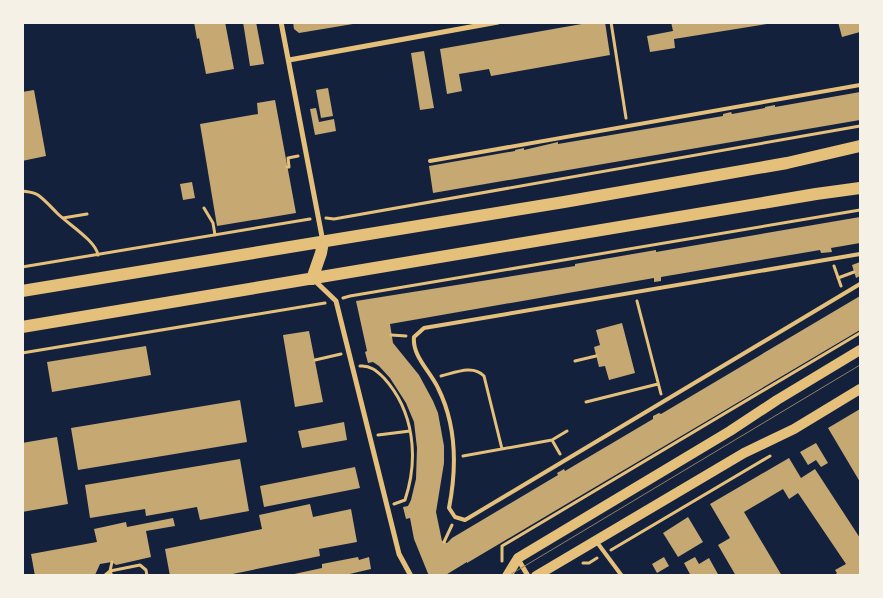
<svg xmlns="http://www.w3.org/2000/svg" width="883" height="598" font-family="Georgia,serif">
  <rect width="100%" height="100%" fill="#14213d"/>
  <path fill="#c6a872" d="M194,22H225L234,69L206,74L199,38L197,39Z
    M243,22H256L264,64L250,66Z
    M293,22H352L353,24L299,33L294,29Z
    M593,22H605L610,55L491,76L489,69L459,74L462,91L447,94L440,49Z
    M671,22H767V24L674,39L675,48L650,52L647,36L673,31Z
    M838,22H860V32L842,37Z
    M424,51L434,108L420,110L411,53Z
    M328,88L333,116L321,118L316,90Z
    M34,90L46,156L22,161V92Z
    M860,92V120L433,193L429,166L515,151V150L524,148V150L558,142V144L723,116V114L731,112L732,114L765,108V107L775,105V107Z
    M275,100L296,213L217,226L200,124L258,114L257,103Z
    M316,108L319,122L334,119L336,131L315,135L310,109Z
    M192,182L195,198L183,200L180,184Z
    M860,217V243L831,248L832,252L821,253L820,250L661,277V281L654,282V278L390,324L393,343L419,375L433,401L438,413L444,446V463L436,512L442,541L447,543L452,538L558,475L557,473L564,469L565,471L653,419V416L659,413L661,414L860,296V330L467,563V562L444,576H429L414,539L410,518L406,519L403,507L408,506L411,500L416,479L417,448L414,422L406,403L390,378L379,366L373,362L368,363L365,352L367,351L356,301L575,266V264L656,250V252Z
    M860,262V276L856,278L852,265Z
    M622,323L635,373L609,380L605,366L599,367L594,347L600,345L596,330Z
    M309,331L323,402L295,407L283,335Z
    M146,346L151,375L52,392L47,362Z
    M240,400L247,442L78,470L71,428Z
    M860,409V482L828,428Z
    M344,422L347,440L302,448L298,431Z
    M57,437L68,504L22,512V443Z
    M816,443L828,463L821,467L816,460L808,465L800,452Z
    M789,458L801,478L815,469L860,538V576H833L837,573L835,570L846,564L798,493L789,499L783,489L744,512L782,576H736L718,545L730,538L710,504Z
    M240,459L249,511L200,520L197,507L146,516L145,509L90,518L85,485Z
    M355,467L360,488L264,507L260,486Z
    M310,504L313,517L351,509L357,542L319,549L320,556L223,576H170L165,549L262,529L259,515Z
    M688,517L703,542L678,557L663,533Z
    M173,518L175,526L146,531L151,557L116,565L112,562L100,564L95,575L91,576H35L31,554L97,542L94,529L126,522L127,527Z
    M358,557L359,560L369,557L371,569L341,576H285L322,568V564Z
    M664,557L669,566L657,573L652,564Z
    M695,557L699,564L709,558L719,576H691L684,563Z"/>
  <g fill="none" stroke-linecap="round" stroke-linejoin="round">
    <path stroke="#e5c07b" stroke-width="3" d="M611,22L626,118
      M287,167H289L288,158L298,156
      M22,191C28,192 33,192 38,195C45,200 51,207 57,213C68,224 96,241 98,255
      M204,208L213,223L215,235
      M63,218L87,214
      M326,218L334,219L860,126
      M834,266L841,286
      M22,267L310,219
      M838,278L854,272
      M343,298L350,296L860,210
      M637,301L661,394
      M391,335L406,336
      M22,353L325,303
      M315,360L341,354
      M575,361L596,356
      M360,366C370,365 377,371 384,378C414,411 419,458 405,500L394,504
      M441,376C454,373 473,364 484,376L502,449
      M586,402L658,384
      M378,435L410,431
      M552,440L567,431
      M463,456L552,440L560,454
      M444,542L452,525
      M611,550L770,456
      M502,561V546L860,333
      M112,562L110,571L112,576
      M583,563H589L597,558
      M104,576L110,571L140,565L146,570L147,576"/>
    <path stroke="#e5c07b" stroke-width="4" d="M430,161L860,85
      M860,254L424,328L414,337C412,356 430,371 438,388C457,426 457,467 449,508L455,517L465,520L860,284
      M596,541L622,576"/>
    <path stroke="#e5c07b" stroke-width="5" d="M281,22L323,242
      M289,60L498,22
      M313,279L336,301L399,554L411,576
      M518,559L528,576"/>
    <path stroke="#e5c07b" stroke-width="10" d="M507,576L518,558L730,431L777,400L860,350
      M536,576L744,453L794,429L860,389"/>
    <path stroke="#e5c07b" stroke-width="12" d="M312,279L321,253L323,242
      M22,291L564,202L787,163L860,146
      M22,327L816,194L860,188"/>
    <path stroke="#918062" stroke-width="1" d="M508,576L860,365"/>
  </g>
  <rect width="883" height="598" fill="none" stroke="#f6f1e7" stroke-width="48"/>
</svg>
